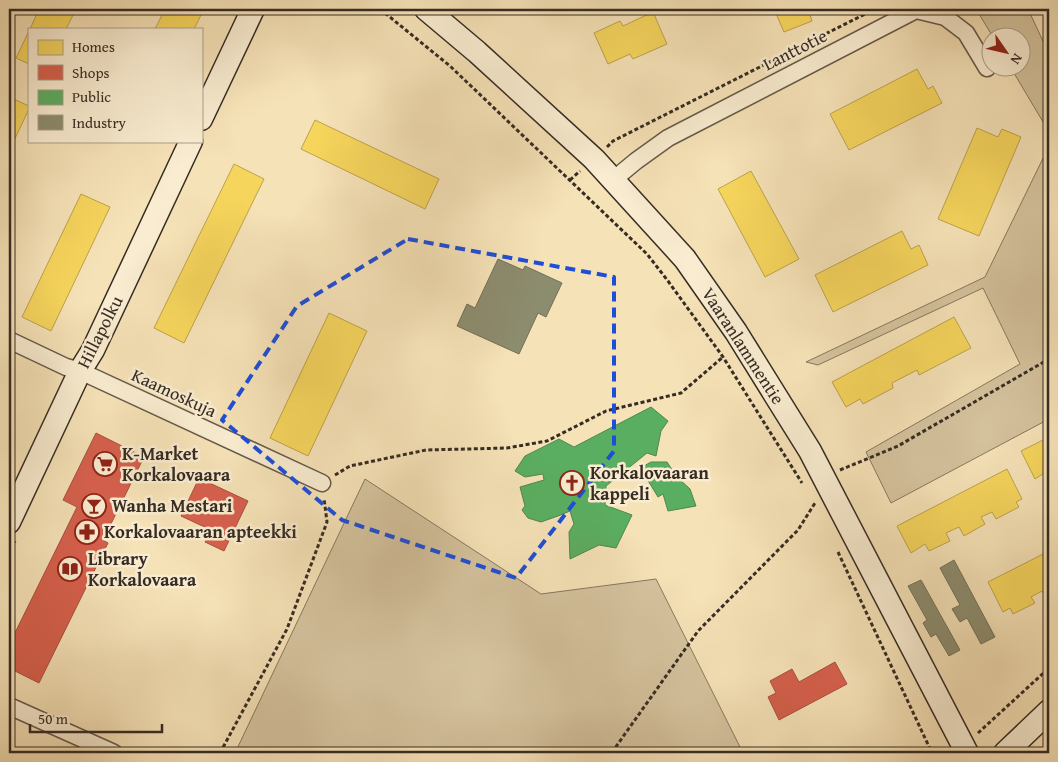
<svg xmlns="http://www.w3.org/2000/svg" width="1058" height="762" font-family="'Gentium Book Plus',serif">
  <rect width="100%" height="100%" fill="#f6e2b7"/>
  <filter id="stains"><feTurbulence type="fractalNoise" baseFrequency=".004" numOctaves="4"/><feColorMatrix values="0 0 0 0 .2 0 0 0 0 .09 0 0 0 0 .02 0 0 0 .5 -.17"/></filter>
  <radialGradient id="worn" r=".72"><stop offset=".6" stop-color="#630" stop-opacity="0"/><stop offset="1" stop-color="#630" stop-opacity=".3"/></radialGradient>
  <path fill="#d5c39e" stroke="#867861" d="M976,9H1028L1049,54V132L1011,68H1020V38L993,37Z
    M1049,146V419L891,503L866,452L1020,364L983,288L818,365L806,362L985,277Z
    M365,479L541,594L656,579L743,753H235Z"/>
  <path fill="#f6d55c" stroke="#bca24b" d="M39,9H76L66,29H30Z
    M165,9H204L194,29H155Z
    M774,9H808L812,21L784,32Z
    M653,12L667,44L633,59L630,54L608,64L594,33L620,21L623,26Z
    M29,31V64L16,58Z
    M917,69L928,89L933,86L942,103L849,150L830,114Z
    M9,97L29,106V109L9,151Z
    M315,120L439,179L425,209L301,149Z
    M977,128L998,137L1002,129L1021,137L979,236L938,219Z
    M234,164L264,179L184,343L154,328Z
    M751,171L799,259L765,277L718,189Z
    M81,194L110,207L51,331L22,317Z
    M902,231L911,249L919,245L928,265L833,312L815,275Z
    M329,313L367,331L308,456L270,438Z
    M954,317L971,348L919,375L917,370L892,383L893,388L863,404L860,399L846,407L832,382Z
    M1049,437V470L1035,479L1021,451Z
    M1007,469L1022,499L1016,502L1019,507L996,519L992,512L981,517L985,524L964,536L959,527L946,533L950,541L929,551L925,544L911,553L897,526Z
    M1049,551V599L1047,600L1042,591L1031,597L1035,603L1013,614L1010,608L1003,612L988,582Z"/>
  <path fill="#d6604d" stroke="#a65041" d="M96,433L144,457L103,540L108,543L39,683L9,668V645L77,507L63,500Z
    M199,478L248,501L224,551L205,542L211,530L181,516Z
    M835,662L847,684L779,720L768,697L776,693L770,681L792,669L799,682Z"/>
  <path fill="#5aae61" stroke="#4f874f" d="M651,407L668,421L661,431L656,456L647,453L606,486L605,505L632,515L616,548L599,545L570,559L569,532L574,524L570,511L558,516L541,522L528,518L522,510L525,506L520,487L544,480L543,474L525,477L515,471L525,456L559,439L574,447Z
    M651,462H667L677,477L690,489L696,506L668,511L663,494L658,497L647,479L635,471Z"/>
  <path fill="#8c8c6e" stroke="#726f58" d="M498,259L523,270L525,266L562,283L546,317L538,313L519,354L457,326L467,304L475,308Z
    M954,560L995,637L981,644L967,618L960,622L952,609L960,605L940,568Z
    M921,580L960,650L949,656L936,634L931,637L923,623L927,620L908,586Z"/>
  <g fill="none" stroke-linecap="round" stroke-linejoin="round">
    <defs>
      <path id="street" d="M613,180L636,161L668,138L916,10L945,17L966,33L987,68
        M9,340L66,367L80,371L322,483
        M9,706L114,753"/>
      <path id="secondary" d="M426,9L477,52L594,159L685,259L736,332L810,451L967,753
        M201,119L253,9
        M9,522L80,371L93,350L191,141
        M1005,753L1049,711"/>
    </defs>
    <use href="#street" stroke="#665a49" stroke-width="19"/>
    <use href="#secondary" stroke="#362c24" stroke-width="25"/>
    <path stroke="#362c24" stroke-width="3" stroke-dasharray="4 2.5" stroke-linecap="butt" d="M380,9L450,66L647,254L668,281L723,357L802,483
      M607,147L613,141L875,9
      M570,180L580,171
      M840,470L898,446L1049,359
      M335,475L350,466L426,450L507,448L547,441L606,411L681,393L723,357
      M838,552L932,753
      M9,554L15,541
      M978,733L1049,668
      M220,753L287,629L327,522L324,498
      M613,753L615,748L698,631L798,530L815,503"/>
    <use href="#street" stroke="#f9ecd0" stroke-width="16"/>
    <use href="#secondary" stroke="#f9ecd0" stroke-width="22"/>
  </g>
  <path fill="none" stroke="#1d4ed8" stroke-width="4" stroke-dasharray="10 6" stroke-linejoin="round" d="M408,239L614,277V451L516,578L342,520L222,420L297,306Z"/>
  <defs>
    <symbol id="supermarket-ring" viewBox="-11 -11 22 22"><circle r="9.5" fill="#f9ecd0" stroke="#8f2418" stroke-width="1.5"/><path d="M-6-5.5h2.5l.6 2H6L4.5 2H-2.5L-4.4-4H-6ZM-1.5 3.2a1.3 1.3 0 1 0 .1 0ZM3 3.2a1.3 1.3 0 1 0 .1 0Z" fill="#8f2418"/></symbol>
    <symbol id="church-ring" viewBox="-11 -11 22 22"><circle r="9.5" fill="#f9ecd0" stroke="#8f2418" stroke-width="1.5"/><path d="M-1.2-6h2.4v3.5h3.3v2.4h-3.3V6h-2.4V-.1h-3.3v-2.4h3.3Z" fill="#8f2418"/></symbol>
    <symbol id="bar-ring" viewBox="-11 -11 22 22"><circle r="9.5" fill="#f9ecd0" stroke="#8f2418" stroke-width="1.5"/><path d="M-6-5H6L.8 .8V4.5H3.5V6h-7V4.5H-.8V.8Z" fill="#8f2418"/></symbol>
    <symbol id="pharmacy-ring" viewBox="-11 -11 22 22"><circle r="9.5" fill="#f9ecd0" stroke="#8f2418" stroke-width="1.5"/><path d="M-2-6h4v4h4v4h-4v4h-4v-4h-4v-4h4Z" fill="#8f2418"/></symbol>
    <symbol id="library-ring" viewBox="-11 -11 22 22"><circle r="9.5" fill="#f9ecd0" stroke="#8f2418" stroke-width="1.5"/><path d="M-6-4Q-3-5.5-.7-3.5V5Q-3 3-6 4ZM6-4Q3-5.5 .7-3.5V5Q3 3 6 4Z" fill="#8f2418"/></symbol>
  </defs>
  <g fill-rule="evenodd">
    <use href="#supermarket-ring" x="91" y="450" width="28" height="28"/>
    <use href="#church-ring" x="558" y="469" width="28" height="28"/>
    <use href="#bar-ring" x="80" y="492" width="28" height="28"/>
    <use href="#pharmacy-ring" x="73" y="518" width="28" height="28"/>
    <use href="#library-ring" x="56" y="555" width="28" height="28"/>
  </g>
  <g text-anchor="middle" stroke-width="5" stroke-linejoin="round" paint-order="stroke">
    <g font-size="18" fill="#362c24" stroke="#f9ecd0">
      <text transform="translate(795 50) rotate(-27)" y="6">Lanttotie</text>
      <text transform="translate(100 332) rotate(-63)" y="6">Hillapolku</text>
      <text transform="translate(743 346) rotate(57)" y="6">Vaaranlammentie</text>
      <text transform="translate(174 393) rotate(25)" y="6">Kaamoskuja</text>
    </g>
    <g font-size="18" font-weight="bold" fill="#362c24" stroke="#f9ecd0" text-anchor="start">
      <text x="122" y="460">K-Market<tspan x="122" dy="21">Korkalovaara</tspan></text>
      <text x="590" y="479">Korkalovaaran<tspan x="590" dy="21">kappeli</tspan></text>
      <text x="112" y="512">Wanha Mestari</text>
      <text x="104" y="538">Korkalovaaran apteekki</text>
      <text x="88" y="565">Library<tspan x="88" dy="21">Korkalovaara</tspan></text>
    </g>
  </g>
  <rect width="1058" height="762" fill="none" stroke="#f6e2b7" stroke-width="30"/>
  <rect x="10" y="10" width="1038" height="742" fill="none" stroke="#362c24" stroke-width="2.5"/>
  <rect x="15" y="15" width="1028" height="732" fill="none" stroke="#362c24"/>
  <rect x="28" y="28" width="175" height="115" fill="#f9ecd0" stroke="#ab9f8b"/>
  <rect x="38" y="40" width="25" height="15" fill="#f6d55c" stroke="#ab9f8b"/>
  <text x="72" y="52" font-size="15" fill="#362c24">Homes</text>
  <rect x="38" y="65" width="25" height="15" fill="#d6604d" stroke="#ab9f8b"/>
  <text x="72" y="78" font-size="15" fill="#362c24">Shops</text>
  <rect x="38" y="90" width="25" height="15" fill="#5aae61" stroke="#ab9f8b"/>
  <text x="72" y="102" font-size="15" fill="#362c24">Public</text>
  <rect x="38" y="115" width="25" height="15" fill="#8c8c6e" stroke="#ab9f8b"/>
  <text x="72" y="128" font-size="15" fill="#362c24">Industry</text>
  <g transform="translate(1006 52) rotate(124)"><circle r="24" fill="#f9ecd0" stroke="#ab9f8b"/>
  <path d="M0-4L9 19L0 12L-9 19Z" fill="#8f2418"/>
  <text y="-8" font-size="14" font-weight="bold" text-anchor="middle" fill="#362c24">N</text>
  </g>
  <path d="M30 724v8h132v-8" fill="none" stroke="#362c24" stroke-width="2.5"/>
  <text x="38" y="724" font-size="15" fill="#362c24" stroke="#f9ecd0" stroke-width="4" paint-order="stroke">50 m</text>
  <rect width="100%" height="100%" filter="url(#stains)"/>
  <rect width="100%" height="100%" fill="url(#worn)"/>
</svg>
